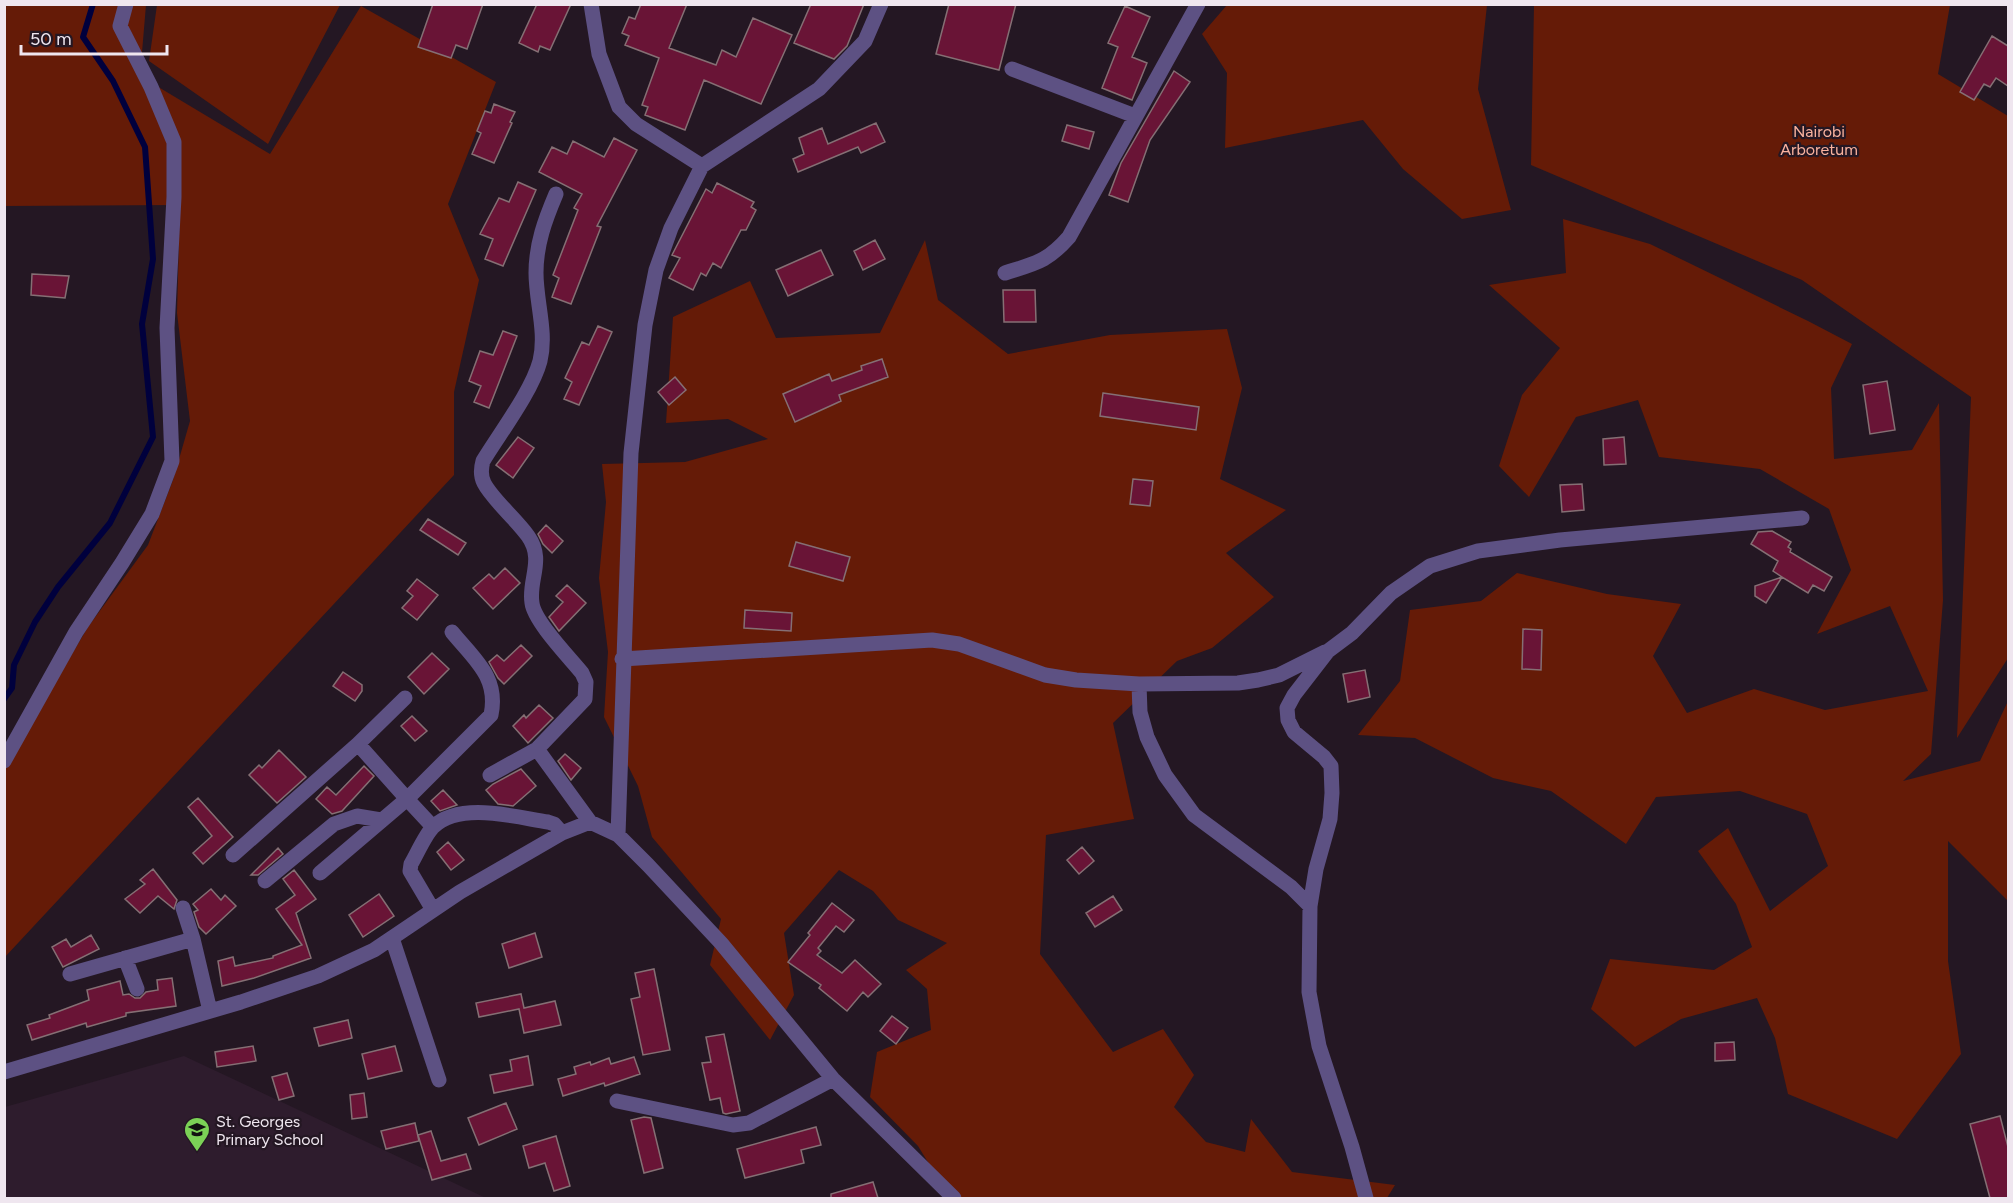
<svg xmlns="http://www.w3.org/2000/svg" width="2013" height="1203" font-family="Figtree,sans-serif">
  <rect width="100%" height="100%" fill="#241723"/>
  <path fill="#2e1c2d" d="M184,1056L486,1198H5V1107Z"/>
  <path fill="#651b07" d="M5,5H146L140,76L270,154L361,6L496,82L448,204L479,280L454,392V475L5,957V767L88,627L148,545L173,480L190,421L177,313L180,205L5,206Z
    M157,5V4L340,5L268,144L149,61Z
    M1227,5H1487L1478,89L1511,210L1462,219L1403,169L1363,120L1225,148L1227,73L1202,34Z
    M1534,5H1950L1938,74L2008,116V658L1957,738L1971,397L1802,280L1531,165Z
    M1563,219L1650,244L1808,321L1852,344L1831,388L1834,459L1912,450L1939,403L1943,600L1931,754L1903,781L1980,761L2008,701V901L1948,841V961L1961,1054L1897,1139L1788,1094L1775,1038L1757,998L1681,1019L1635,1047L1591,1009L1610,959L1714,970L1752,947L1736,904L1698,851L1728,828L1770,911L1828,866L1807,814L1740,791L1656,797L1626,844L1551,791L1493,778L1415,738L1358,735L1400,681L1410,610L1481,601L1517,573L1607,594L1681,604L1653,656L1687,713L1754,689L1825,710L1928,691L1890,606L1817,634L1851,570L1829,509L1760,469L1659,457L1638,400L1576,417L1529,497L1499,466L1522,395L1560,348L1489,285L1566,273Z
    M925,240L938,300L1008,354L1110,335L1227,329L1242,388L1220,479L1286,510L1226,553L1274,597L1212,648L1177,661L1113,723L1134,819L1046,835L1040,954L1113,1052L1163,1029L1194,1075L1174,1107L1206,1142L1245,1152L1251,1119L1292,1172L1395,1185L1387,1198H1194L1193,1197L1189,1198H950L918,1146L870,1097L877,1052L931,1030L927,989L906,970L947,943L898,920L873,891L839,870L784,933L794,995L770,1040L710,965L721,919L652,837L638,786L604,717L608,652L599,578L606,502L602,464L685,462L768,439L728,419L666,423L673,317L750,281L776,338L880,333Z"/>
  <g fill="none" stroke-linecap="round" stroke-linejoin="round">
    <path stroke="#00003d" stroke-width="6" d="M4,699L12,688L14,665L35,622L58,587L110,523L153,437L142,324L153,259L145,147L113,81L83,37L93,4"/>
  </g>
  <path fill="#691436" stroke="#856f74" stroke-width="1.5" d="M433,4H483L467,49L456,45L451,58L418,47Z
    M537,4H571L550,50L540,46L538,52L519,43Z
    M641,4H687L669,48L716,65L722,50L736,57L753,18L792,35L761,104L704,80L685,130L645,115L648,107L642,105L659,58L625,45L629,36L622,33L629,17L635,19Z
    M811,4H864L847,46L834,59L794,43Z
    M949,4H1016L999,70L936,54Z
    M1125,6L1150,17L1132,57L1147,63L1132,100L1102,88L1118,47L1108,43Z
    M1992,36L2008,46V86L1996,78L1990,87L1984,84L1974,100L1960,92Z
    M1174,71L1190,82L1150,140L1128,202L1109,195L1121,163Z
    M494,104L515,112L510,122L512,123L494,163L472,154L481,133L477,131L485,111L491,113Z
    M876,123L885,142L861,153L858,147L798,172L793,159L804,154L799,138L822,128L828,144Z
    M1067,125L1094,132L1089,149L1062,141Z
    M614,138L637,150L597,226L601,227L571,304L552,297L559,278L553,275L578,210L574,208L582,194L539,172L552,147L567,154L573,141L604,157Z
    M518,182L536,190L503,266L485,259L493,239L480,234L499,198L509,202Z
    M717,183L754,202L751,207L756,210L746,230H741L721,268L713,263L706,276L701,273L693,290L669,278L680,258L672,255L706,189L712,193Z
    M875,240L885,259L863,270L854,251Z
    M821,250L833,275L788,296L776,270Z
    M32,274L69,276L65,298L31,295Z
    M1003,290H1035L1036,322H1004Z
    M598,326L612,332L579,405L564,399L572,382L565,378L582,342L589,345Z
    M503,331L517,336L489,408L474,402L481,386L469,381L480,351L493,355Z
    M882,359L888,377L839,395L841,401L795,422L783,394L829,374L832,381L862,370L861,366Z
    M675,377L686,390L669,405L658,392Z
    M1887,381L1895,430L1870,434L1863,385Z
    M1103,393L1199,407L1196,430L1100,416Z
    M518,437L534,448L513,478L496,465Z
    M1624,437L1626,464L1604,465L1603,439Z
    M1133,479L1153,481L1150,506L1130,504Z
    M1582,484L1584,510L1562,512L1560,485Z
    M428,519L466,543L458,555L420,530Z
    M546,525L563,541L552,553L543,544L538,534Z
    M1772,531L1791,542L1788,547L1791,549L1790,552L1832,577L1824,591L1813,585L1808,593L1782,577L1766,603L1755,596V586L1782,577L1773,571L1778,561L1751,544L1758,532Z
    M796,542L850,557L843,581L789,566Z
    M505,568L520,583L493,609L473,588L489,574L494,579Z
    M417,579L438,595L417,620L402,608L413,596L407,591Z
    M567,585L586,603L559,631L549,617L563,602L556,596Z
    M745,610L792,613L791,631L744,628Z
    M1523,629L1542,630L1541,670L1522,669Z
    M521,645L532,656L504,684L498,678L489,662L497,655L504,661Z
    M432,653L449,669L424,694L408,677Z
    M1365,670L1370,697L1348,702L1343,674Z
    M343,672L362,685V691L355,701L333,686Z
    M539,705L553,718L528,743L513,726L524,715L526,718Z
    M412,716L427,731L415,741L401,726Z
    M279,750L306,777L277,803L249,775L259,765L262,768Z
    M565,754L581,768L571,780L558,761Z
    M364,766L374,776L342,811L332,814L316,799L327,787L336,795Z
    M521,769L536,786L513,806L498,804L486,790L493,784Z
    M443,790L457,805L440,811L431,801Z
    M198,798L233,837L203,864L193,853L212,836L188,807Z
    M448,842L464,860L451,870L437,852Z
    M1082,847L1094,861L1079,874L1067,860Z
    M278,848L283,854L258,875H251Z
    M153,869L177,900L174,909L158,896L140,913L125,899L145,884L140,880Z
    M294,870L316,899L296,913L311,958L254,978L222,986L218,961L233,957L235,966L273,958V956L302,945L276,909L295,895L283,879Z
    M211,889L221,900L225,895L236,906L206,934L199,927L194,912L198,910L193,904Z
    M379,894L394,916L363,937L349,915Z
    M1113,896L1122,910L1095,927L1086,913Z
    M832,903L854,920L844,932L836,926L818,948L821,951L817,955L842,973L855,960L881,984L868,997L863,992L847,1011L819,988L821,985L788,962L810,935L808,933Z
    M535,933L542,957L509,968L502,944Z
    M91,935L99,949L63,967L52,947L66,939L71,947Z
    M654,969L670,1050L643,1055L631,999L640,997L635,973Z
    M172,978L176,1006L126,1013V1016L87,1027L86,1023L32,1040L27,1025L50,1018L49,1015L89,1000L87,990L120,981L123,995L129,994L135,998H140L146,992L158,990L157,980Z
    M521,994L524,1008L555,1001L561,1025L524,1033L519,1009L479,1017L476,1003Z
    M892,1016L908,1028L896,1044L880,1031Z
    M348,1020L352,1038L319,1046L314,1028Z
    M724,1034L740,1111L726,1114L723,1113L720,1098L710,1100L702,1063L711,1062L706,1037Z
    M1734,1042L1735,1060L1715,1061V1043Z
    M253,1046L256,1061L217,1067L215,1052Z
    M395,1046L402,1071L368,1079L362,1054Z
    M528,1056L533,1085L494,1093L490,1075L512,1071L510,1060Z
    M634,1057L640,1074L605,1086L604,1083L563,1096L558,1079L576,1074L574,1067L590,1062L591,1065L609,1058L611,1064Z
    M287,1073L294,1096L279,1100L272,1077Z
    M364,1093L367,1117L352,1119L350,1095Z
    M506,1103L517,1129L479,1145L468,1118Z
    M2000,1116L2008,1147V1198H1990L1970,1124Z
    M644,1117L651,1118L663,1168L644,1173L631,1120Z
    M415,1123L419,1141L386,1149L381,1131Z
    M816,1127L821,1145L801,1150L804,1163L745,1178L737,1149Z
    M431,1131L441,1161L466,1154L471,1169L432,1180L418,1135Z
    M556,1136L570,1186L554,1191L545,1163L529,1168L523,1146Z
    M873,1182L878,1198H831V1194Z"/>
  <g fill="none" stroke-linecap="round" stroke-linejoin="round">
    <path stroke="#5d5183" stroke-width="15" d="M591,4L599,54L619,107L636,124L702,166L671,228L656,270L645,325L631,453L618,835
      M1012,69L1135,116
      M702,166L819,89L865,41L881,4
      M556,194C545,220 536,244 536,273C536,302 547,332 540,361C532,391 500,433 483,461C481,468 480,475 484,483C492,499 516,519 528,536C545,560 528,580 532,603C534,621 569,657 582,673L586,682L585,699L537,749L590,822
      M1005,273C1036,263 1047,262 1069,237L1198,4
      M622,659L932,640L959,644L1045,675L1076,680L1139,684L1238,683L1258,680L1279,675L1325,652
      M1139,684L1140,712L1147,737L1165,775L1194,815L1291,887L1310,906
      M4,761L76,632L122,563L152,514L172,461L167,328L174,197V142L151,87L120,26L126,4
      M490,775L537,749
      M433,827L407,799L491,715C499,677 474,659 452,632
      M233,855L358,744L405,698
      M320,873L407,799L358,744
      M265,881L334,824L357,816L381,820
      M433,910L410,871L411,864C417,854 425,835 433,827C460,801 515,817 548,822L554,824L562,833
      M392,938L439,1080
      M193,939L210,1011
      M125,958L137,989
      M70,974L193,939L183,908
      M4,1072L241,1002L318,976L374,950L460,892L562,833L590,822L618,835L648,865L721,943L833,1079L954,1198
      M617,1101L733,1125L749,1123L833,1079
      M1366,1198L1352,1147L1319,1046L1309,992L1310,906L1316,869L1330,819L1332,793L1331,766L1324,757L1294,732L1288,720L1287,708L1294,695L1328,651L1352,633L1391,593L1430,566L1478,551L1560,540L1802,518"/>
  </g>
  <defs>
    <symbol id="school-pin" viewBox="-11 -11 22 30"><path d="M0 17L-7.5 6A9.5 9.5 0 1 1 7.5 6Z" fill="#7bd156" stroke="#241723"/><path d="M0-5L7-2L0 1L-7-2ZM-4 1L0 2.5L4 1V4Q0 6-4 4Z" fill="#111"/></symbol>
  </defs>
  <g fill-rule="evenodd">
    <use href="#school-pin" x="182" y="1115" width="30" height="40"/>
  </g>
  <g text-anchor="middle" stroke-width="4.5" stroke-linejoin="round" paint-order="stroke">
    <g font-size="16" fill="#fab29e" stroke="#241723">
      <text x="1819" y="137">Nairobi<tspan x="1819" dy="18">Arboretum</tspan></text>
    </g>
    <g font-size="16" fill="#efe6ef" stroke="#241723" text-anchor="start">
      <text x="216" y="1127">St. Georges<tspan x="216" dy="18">Primary School</tspan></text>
    </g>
  </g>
  <rect width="2013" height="1203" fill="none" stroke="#efe6ef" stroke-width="12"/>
  <path d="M21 45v9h146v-9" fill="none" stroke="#efe6ef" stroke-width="3"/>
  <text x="30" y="45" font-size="18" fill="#efe6ef" stroke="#241723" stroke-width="4.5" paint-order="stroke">50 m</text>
</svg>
